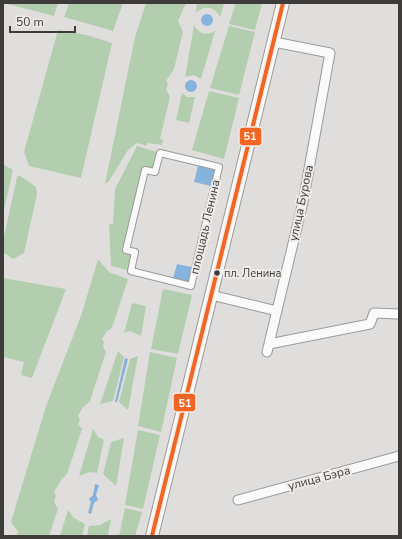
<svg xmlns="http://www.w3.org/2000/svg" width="402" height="539" font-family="'Nunito Sans',sans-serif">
  <rect width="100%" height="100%" fill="#e0dedd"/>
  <path fill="#b2ceaf" d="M3,3H58L54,16Z
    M69,3H123L113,31L64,17Z
    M146,3H186L178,21L183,32L174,69L166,81L168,84L166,89L170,97L160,139L163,140L162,145L147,143V146L137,143L128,150L109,181L105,184L135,37Z
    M197,3H224L220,17C214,6 205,5 196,13Z
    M236,3H262L255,30L229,24Z
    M194,25C199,34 207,36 215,31L201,79L194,75L185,77Z
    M229,26L255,32L239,95L210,88Z
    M58,30L87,35L112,43L81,178L29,166L24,152Z
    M209,91L239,98L224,159L192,150Z
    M182,93L187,97H195L189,123L176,120Z
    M137,146L160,153L155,172L146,170L126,250L135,252L131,271L111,266L109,224H113L115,189Z
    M3,164L13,170L3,214Z
    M19,175L36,187L37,194L24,253L13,259L3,252V242L17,177Z
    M98,259L109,272L128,279L112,328L107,331L102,339L104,342L103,347L106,352L90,401L83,407L78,416L80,419L78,424L82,429L67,474L62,479L54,492L56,495L54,502L58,509L49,536H16L18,532L11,522L46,406L82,313Z
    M3,278L66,289L32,378L21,375L24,362L3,357Z
    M163,289L192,295L178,354L151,349Z
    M132,303L146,306L141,336L130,331L124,333Z
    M118,351L124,357L113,401L100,404Z
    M150,352L177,358L161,432L138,426Z
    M138,356L128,410L119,402L130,359Z
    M93,429L98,437L104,440L97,473L90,472L79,476Z
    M138,430L160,435L143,509L125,505Z
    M124,438L116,486L103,474L111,442Z
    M125,508L142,512L135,536H119Z
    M68,510L74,518L85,524L82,536H60Z
    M111,519L108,536H87L89,526L100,525Z"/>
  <path fill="#86b3dc" d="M201 20a6 6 0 1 1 12 0a6 6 0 1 1-12 0Z
    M185 86a6 6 0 1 1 12 0a6 6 0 1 1-12 0Z
    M199,162L219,167L215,187L194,182Z
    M177,264L195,268L191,286L172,282Z
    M125,358L128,359L117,402H115Z
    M95,484L99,485L96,495L98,500L94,503L91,514L88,513L91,502L89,499L93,495Z"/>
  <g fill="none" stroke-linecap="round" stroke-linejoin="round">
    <defs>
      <path id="pedestrian" d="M160,153L219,167L191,286L131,271L135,252L126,250L145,170L155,172Z"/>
      <path id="minor" d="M211,295L277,311
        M269,344L370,324L374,313L399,314
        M267,352L303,202L330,53L274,42
        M238,500L399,456"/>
      <path id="secondary" d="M152,536L283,3"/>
    </defs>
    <use href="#pedestrian" stroke="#9b9a99" stroke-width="8"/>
    <use href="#minor" stroke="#9b9a99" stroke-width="11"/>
    <use href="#secondary" stroke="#9b9a99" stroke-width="14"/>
    <use href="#pedestrian" stroke="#fafafa" stroke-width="6"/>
    <use href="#minor" stroke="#fafafa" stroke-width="9"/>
    <use href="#secondary" stroke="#fafafa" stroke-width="12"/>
    <defs>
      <path id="bus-1" d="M152,536L283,3"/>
    </defs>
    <use href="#bus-1" stroke="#eeebe9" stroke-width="7"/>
    <use href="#bus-1" stroke="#f26522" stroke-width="4"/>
  </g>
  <circle fill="#3d3c3b" stroke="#eeebe9" stroke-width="1.5" cx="217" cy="273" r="3.5"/>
  <g text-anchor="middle" stroke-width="4" stroke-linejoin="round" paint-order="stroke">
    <g font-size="11" fill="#3d3c3b" stroke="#eeebe9" text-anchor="start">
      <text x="224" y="277">пл. Ленина</text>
    </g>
    <g font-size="12" fill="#3d3c3b" stroke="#eeebe9">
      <text transform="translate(301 203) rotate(-78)" y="4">улица Бурова</text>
      <text transform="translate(205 227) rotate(-77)" y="4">площадь Ленина</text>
      <text transform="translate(319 478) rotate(-15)" y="4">улица Бэра</text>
    </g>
  </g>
  <g stroke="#eeebe9" stroke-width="1.5">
    <rect x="239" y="127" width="23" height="19" rx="4" fill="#f26522"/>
    <rect x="173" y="393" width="23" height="19" rx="4" fill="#f26522"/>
  </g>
  <g font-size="11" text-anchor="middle" font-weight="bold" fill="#fff">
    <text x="250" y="140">51</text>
    <text x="185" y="407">51</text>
  </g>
  <rect width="402" height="539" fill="none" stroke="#3d3c3b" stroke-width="8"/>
  <path d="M10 26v6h65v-6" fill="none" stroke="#3d3c3b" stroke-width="2"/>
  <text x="16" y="26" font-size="12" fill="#3d3c3b" stroke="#eeebe9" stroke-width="3" paint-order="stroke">50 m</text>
</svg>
